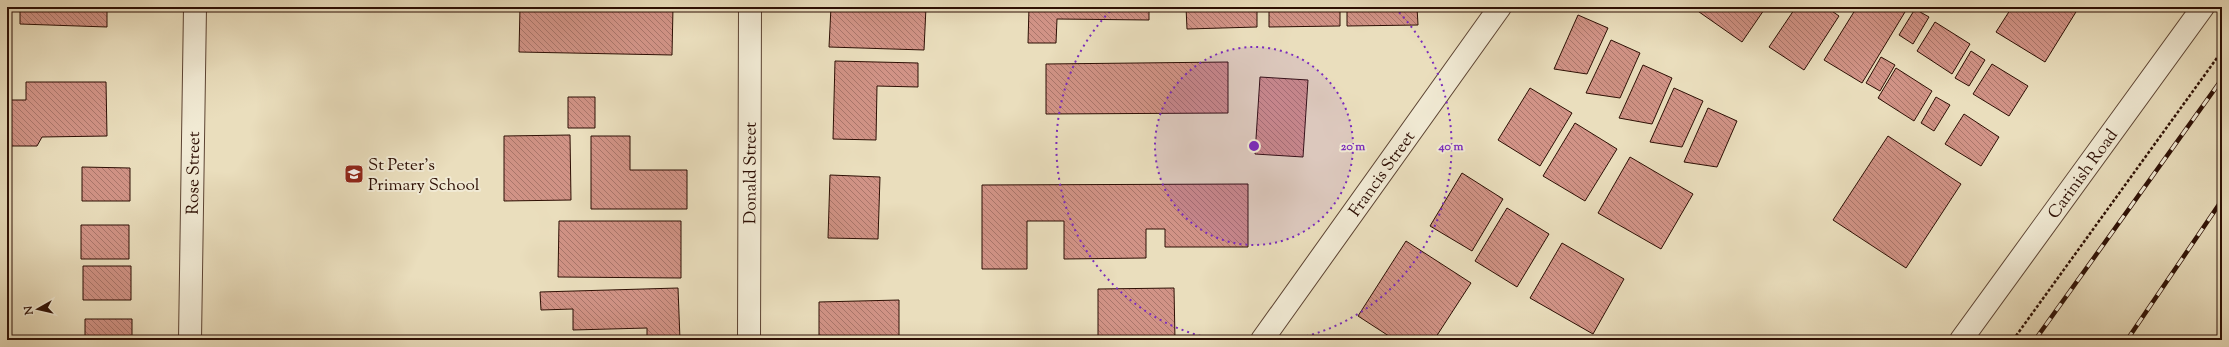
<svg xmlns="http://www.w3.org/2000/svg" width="2229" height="347" font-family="'Sorts Mill Goudy',serif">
  <defs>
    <pattern id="building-back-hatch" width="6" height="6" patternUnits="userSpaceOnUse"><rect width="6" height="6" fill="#d19386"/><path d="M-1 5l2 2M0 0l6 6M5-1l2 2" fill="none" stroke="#aa766b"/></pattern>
  </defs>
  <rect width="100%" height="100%" fill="#eadebd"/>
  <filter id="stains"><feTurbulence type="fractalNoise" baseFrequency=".005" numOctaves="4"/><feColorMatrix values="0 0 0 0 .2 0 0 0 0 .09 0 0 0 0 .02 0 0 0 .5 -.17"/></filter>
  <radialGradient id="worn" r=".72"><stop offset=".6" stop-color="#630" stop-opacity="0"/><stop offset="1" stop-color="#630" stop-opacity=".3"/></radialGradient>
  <path fill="url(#building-back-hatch)" stroke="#2d0f04" d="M20,7H107V27L20,24Z
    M520,7H673L672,55L519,52Z
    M831,7H926L924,50L829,47Z
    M1029,7H1149V20L1057,19L1056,43H1028Z
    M1186,7H1257V27L1187,29Z
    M1269,7H1340V26L1269,27Z
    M1347,7H1417L1418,25L1347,26Z
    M1692,7H1766L1742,42Z
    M1796,7H1826L1839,16L1804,70L1769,47Z
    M1857,7H1908L1862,83L1824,60Z
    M2012,7H2079L2045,62L1996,32Z
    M1915,9L1929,17L1913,44L1899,35Z
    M1578,15L1608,28L1587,74L1554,69Z
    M1935,22L1970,44L1952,74L1917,51Z
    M1611,40L1640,53L1620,98L1586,93Z
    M1971,51L1985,60L1969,86L1955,78Z
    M1881,57L1895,65L1880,91L1866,83Z
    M835,61L918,63V87L877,86L876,140L833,139Z
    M1228,62V113L1046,114V64Z
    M1992,64L2028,86L2009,116L1973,94Z
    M1643,65L1672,78L1652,124L1619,118Z
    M1896,68L1932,91L1914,121L1878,98Z
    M1260,77L1308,80L1303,157L1255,154Z
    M26,82H106L107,136L42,137L37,146H7V100H26Z
    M1530,88L1572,113L1540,166L1498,140Z
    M1674,88L1703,101L1682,147L1650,142Z
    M568,97H595V128H568Z
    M1936,97L1950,105L1934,131L1921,123Z
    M1708,108L1737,121L1717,167L1684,162Z
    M1964,114L1999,137L1981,166L1945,144Z
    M1575,123L1617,149L1585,201L1543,176Z
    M570,135L571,200L504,201V136Z
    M591,136H630V170H687V209H591Z
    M1888,136L1961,184L1906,268L1833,220Z
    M1630,157L1693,194L1661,249L1598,213Z
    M82,167L130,168V201H82Z
    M1462,173L1503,199L1472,251L1430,226Z
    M830,175L880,177L878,239L828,238Z
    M1248,184V247H1165V229H1146V258L1064,259V221H1027V269H982V185Z
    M1507,208L1549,234L1517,287L1475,261Z
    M559,221H681V278L558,277Z
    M81,225H129V259H81Z
    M1406,241L1471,283L1434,340H1395L1358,316Z
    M1562,243L1624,279L1593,334L1530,298Z
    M83,266H131V300H83Z
    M678,288L680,340H647V328L573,330V309L541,310L540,292Z
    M1174,288L1175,340H1098V289Z
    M899,300V340H819V302Z
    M85,319H132V340H85Z"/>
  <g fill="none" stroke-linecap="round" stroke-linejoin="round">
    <defs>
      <g id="minor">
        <path id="s1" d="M190,340L195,7"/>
        <path id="s2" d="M749,340L750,7"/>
        <path id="s3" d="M1262,340L1500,7"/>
        <path id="s4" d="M1961,340L2203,7"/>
      </g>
    </defs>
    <use href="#minor" stroke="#5c4332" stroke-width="24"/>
    <path stroke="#2d0f04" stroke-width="2.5" stroke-dasharray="3 2" stroke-linecap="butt" d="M2013,340L2222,51"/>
    <use href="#minor" stroke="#f1ead4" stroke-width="22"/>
    <defs>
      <path id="rail" d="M2035,340L2222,79
        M2127,340L2222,200"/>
    </defs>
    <use href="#rail" stroke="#2d0f04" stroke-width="4.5"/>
    <use href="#rail" stroke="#f1ead4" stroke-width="3" stroke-dasharray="9" stroke-linecap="butt"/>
  </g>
  <circle cx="1254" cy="146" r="99" fill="#7b2cbf" fill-opacity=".12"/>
  <g fill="none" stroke="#7b2cbf" stroke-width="2" stroke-dasharray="2 4">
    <circle cx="1254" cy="146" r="99"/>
    <path d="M1218 340A197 197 0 0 1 1113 8M1395 8A197 197 0 0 1 1290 340"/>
  </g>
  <defs>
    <symbol id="school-square" viewBox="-11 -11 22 22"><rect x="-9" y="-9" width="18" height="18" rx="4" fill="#8f2418" stroke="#f1ead4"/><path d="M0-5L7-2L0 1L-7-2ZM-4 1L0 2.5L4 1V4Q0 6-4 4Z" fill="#fff"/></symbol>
  </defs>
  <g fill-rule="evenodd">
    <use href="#school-square" x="343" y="163" width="22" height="22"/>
  </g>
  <g text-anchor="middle" stroke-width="4" stroke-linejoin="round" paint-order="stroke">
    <g font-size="17" fill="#2d0f04" stroke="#f1ead4" text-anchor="start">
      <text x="368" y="170">St Peter's<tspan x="368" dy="20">Primary School</tspan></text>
    </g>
    <g font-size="17" fill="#2d0f04" stroke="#f1ead4">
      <text dy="6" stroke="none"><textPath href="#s1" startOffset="167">Rose Street</textPath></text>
      <text dy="6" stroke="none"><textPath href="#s2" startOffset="167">Donald Street</textPath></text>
      <text dy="6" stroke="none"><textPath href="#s3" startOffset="205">Francis Street</textPath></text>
      <text dy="6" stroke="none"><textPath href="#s4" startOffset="206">Carinish Road</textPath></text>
    </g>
  </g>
  <circle cx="1254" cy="146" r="6" fill="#7b2cbf" stroke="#f1ead4" stroke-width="2"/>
  <g font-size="12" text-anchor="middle" font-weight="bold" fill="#7b2cbf" stroke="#f1ead4" stroke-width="4" stroke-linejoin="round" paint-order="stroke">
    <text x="1353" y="150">20 m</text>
    <text x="1451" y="150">40 m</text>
  </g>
  <rect width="2229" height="347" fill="none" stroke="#eadebd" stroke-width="24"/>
  <rect x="8" y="8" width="2213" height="331" fill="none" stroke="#2d0f04" stroke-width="2"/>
  <rect x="12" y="12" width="2205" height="323" fill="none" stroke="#2d0f04"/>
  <g transform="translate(38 309) rotate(262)" stroke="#f1ead4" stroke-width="3" paint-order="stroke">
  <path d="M0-3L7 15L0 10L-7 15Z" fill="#2d0f04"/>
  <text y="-6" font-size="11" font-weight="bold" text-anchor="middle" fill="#2d0f04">N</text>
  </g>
  <rect width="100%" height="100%" filter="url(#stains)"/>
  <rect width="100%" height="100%" fill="url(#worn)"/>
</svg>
